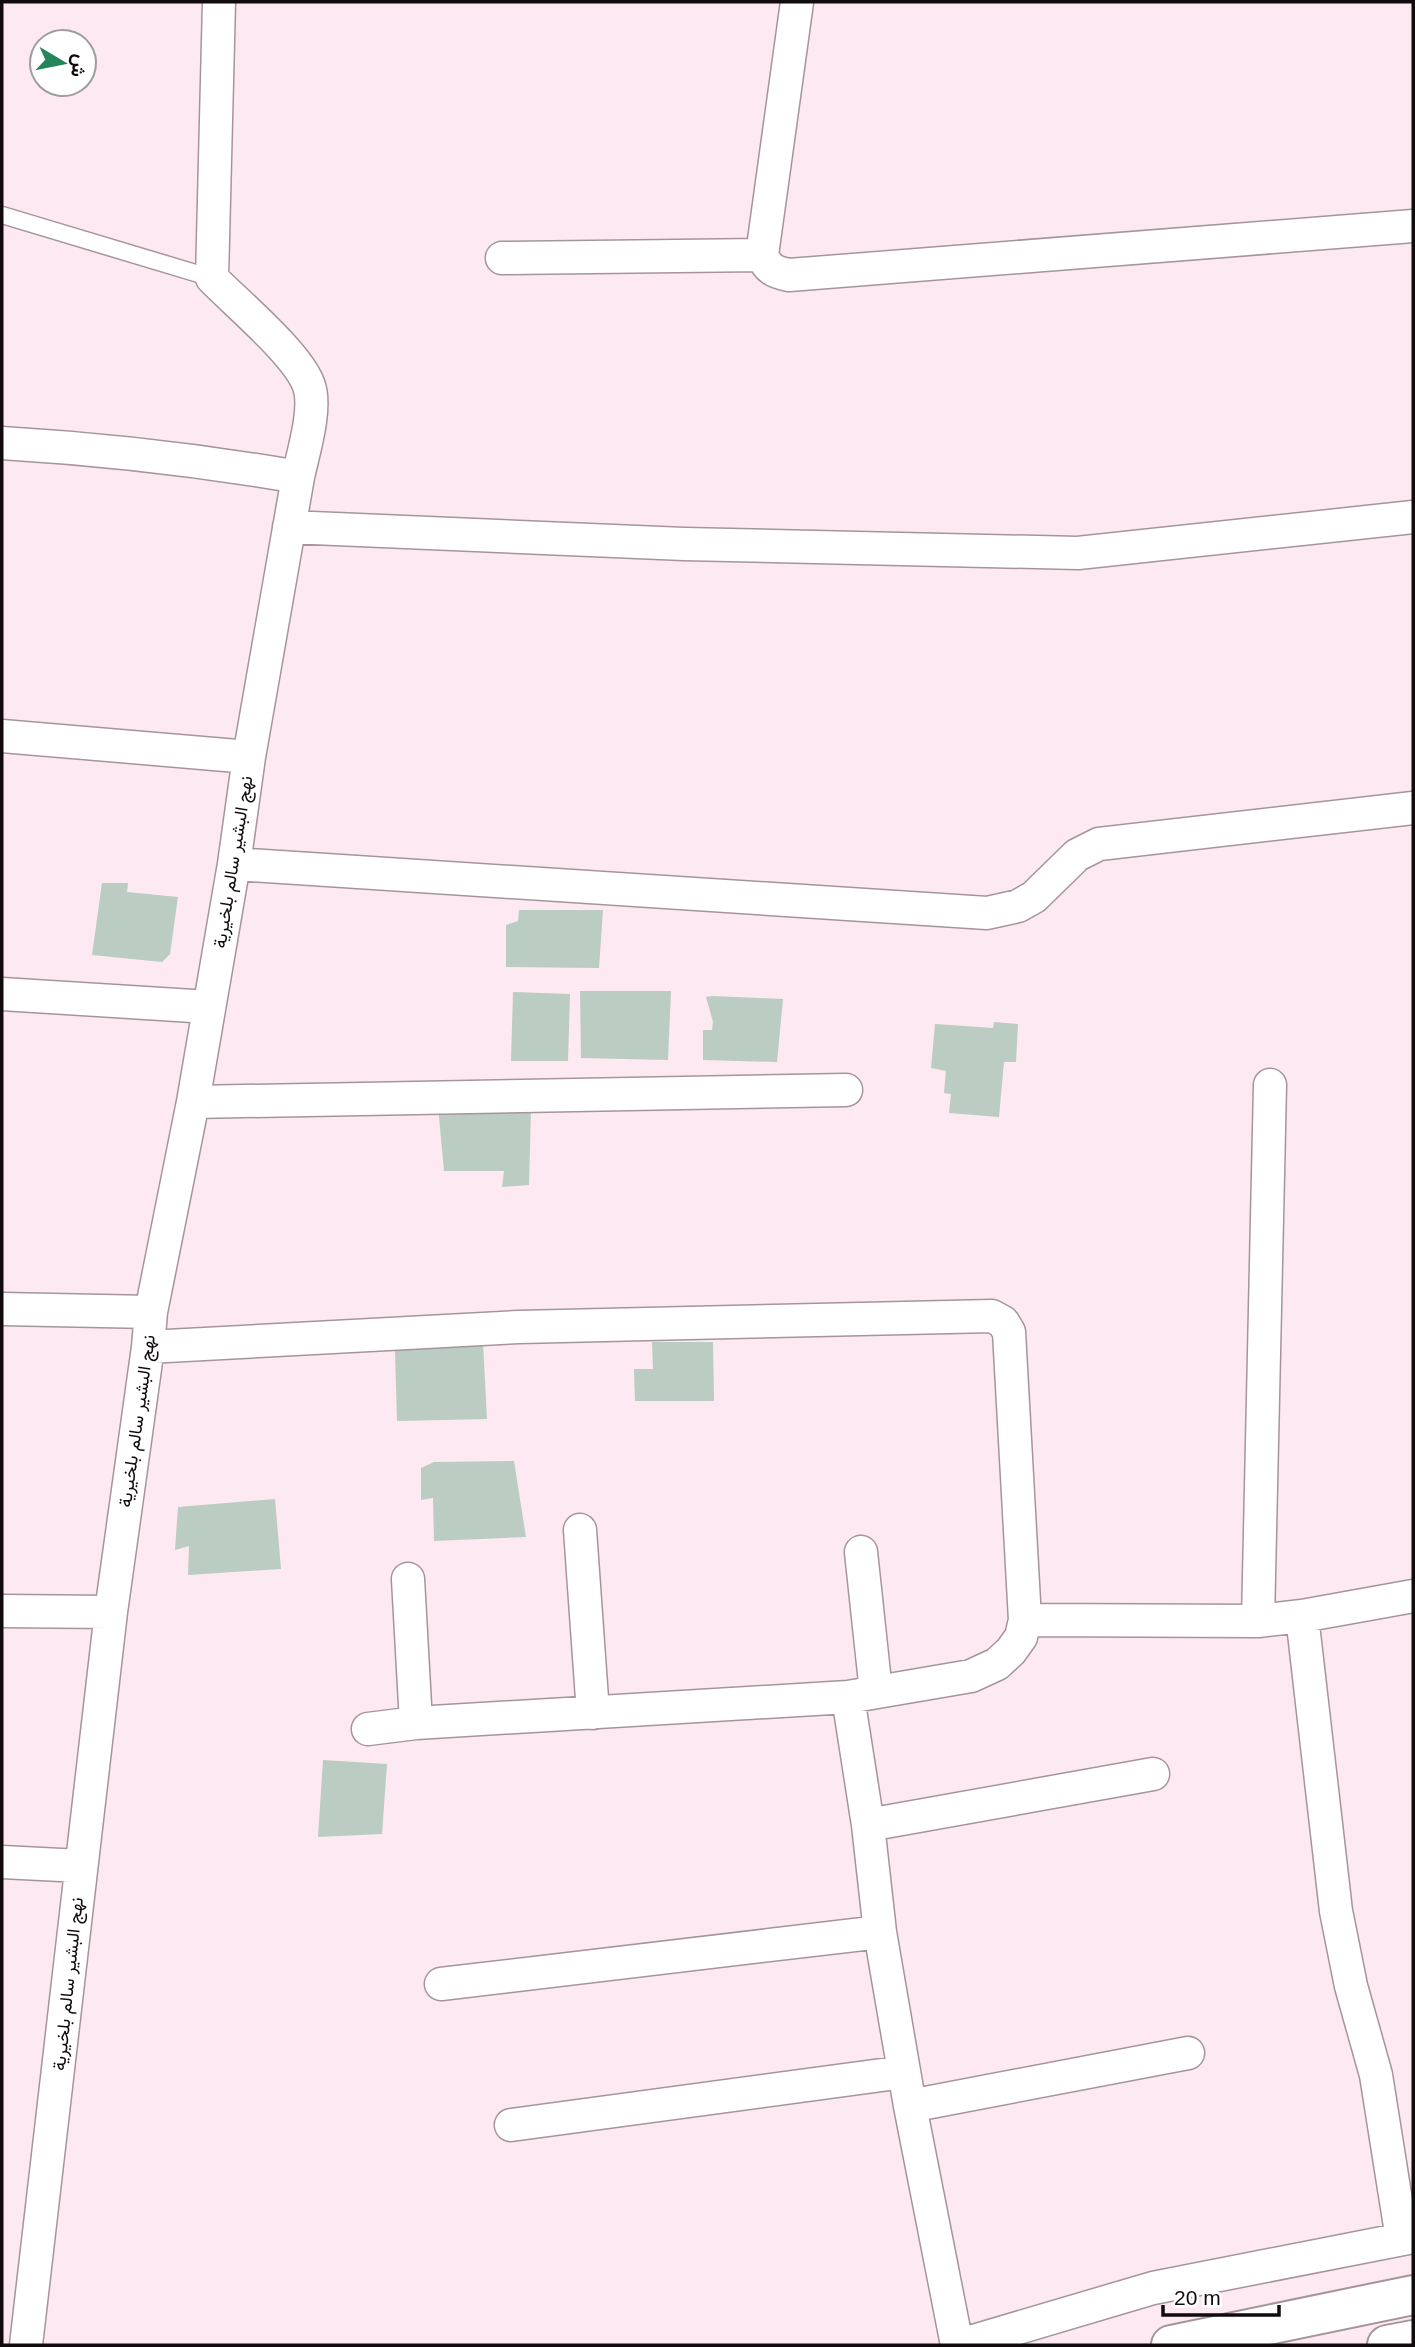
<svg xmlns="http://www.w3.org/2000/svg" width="1415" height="2347" font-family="Helvetica,Vazirmatn,sans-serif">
  <rect width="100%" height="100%" fill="#fde9f1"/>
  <path fill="#bbccc2" d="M102,883H128L127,892L178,897L170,954L162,962L92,955Z
    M519,910H603L599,968L506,967V925L518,921Z
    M580,991H671L668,1060L581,1058Z
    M513,992L570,994L568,1061H511Z
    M713,996L783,999L777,1062L703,1060V1030H712L713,1022L706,997Z
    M994,1022L1018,1024L1016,1062H1004L999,1117L949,1113L951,1094L944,1093L946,1071L931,1068L935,1024L993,1028Z
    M438,1106L531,1108L529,1185L502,1187L504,1171H444Z
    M483,1342L487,1419L397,1421L395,1351Z
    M652,1342H713L714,1401H635L634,1369H653Z
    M514,1461L526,1537L434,1541L433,1498L421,1500V1468L434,1462Z
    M275,1499L281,1569L188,1575L189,1546L175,1550L178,1507Z
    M323,1760L387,1764L382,1834L318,1837Z"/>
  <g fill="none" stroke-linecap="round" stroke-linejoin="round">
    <defs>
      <path id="service" d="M2,215L212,278"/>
      <path id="minor" d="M219,2L212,278C236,303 299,355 309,386C317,409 303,453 298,477
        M797,2L762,255C768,269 774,272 789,275L1413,226
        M502,258L762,255
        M2,443C101,449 200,460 298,477L249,757L234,864L193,1102L151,1312L148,1347L111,1612L26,2345
        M289,527L684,544L1078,553L1413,517
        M2,736L249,757
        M234,864L987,913L1018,906L1034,897L1077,855L1099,844L1413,808
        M2,994L209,1007
        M193,1102L846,1090
        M2,1309L151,1312
        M148,1347L519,1327L992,1316L1003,1322L1009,1332L1025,1620L1021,1637L1011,1651L997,1664L971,1676L848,1697L416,1723L368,1729
        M580,1530L593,1713
        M861,1552L876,1692
        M408,1579L416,1723
        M2,1611L111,1612
        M1302,1616L1336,1911L1351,1986L1376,2075L1402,2239
        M1025,1620L1258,1621L1302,1616L1413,1596
        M1258,1621L1270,1085
        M848,1697L868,1825L880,1932L910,2106L957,2345
        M868,1825L1153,1774
        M2,1862L81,1866
        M441,1984L880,1932
        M910,2106L1188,2053
        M511,2125L904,2072
        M960,2345L1153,2288L1413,2237"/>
      <path id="tertiary" d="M1171,2345L1413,2295
        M1387,2345L1413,2340"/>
    </defs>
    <use href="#service" stroke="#a6949c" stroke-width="19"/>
    <use href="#minor" stroke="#a6949c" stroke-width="35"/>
    <use href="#tertiary" stroke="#a6949c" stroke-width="42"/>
    <use href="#service" stroke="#fff" stroke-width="16"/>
    <use href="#minor" stroke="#fff" stroke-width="32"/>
    <use href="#tertiary" stroke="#fff" stroke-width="38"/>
  </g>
  <g text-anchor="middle" stroke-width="5" stroke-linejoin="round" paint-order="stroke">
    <g font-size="18" fill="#110b0e" stroke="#fff">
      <text transform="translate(233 862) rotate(-81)" y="6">نهج البشير سالم بلخيرية</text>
      <text transform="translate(137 1421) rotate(-82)" y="6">نهج البشير سالم بلخيرية</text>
      <text transform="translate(68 1984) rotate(-84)" y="6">نهج البشير سالم بلخيرية</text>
    </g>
  </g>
  <rect width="1415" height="2347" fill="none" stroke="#110b0e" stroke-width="7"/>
  <g transform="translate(63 63) rotate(100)"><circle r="33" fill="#ffffff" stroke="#a09d9f" stroke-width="2"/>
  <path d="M0-5L12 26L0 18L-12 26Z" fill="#26845b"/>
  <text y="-10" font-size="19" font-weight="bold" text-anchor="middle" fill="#110b0e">ش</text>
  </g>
  <path d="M1163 2305v10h116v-10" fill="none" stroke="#110b0e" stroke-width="3.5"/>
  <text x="1174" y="2305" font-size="21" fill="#110b0e" stroke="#ffffff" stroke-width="5" paint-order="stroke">20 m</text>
</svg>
